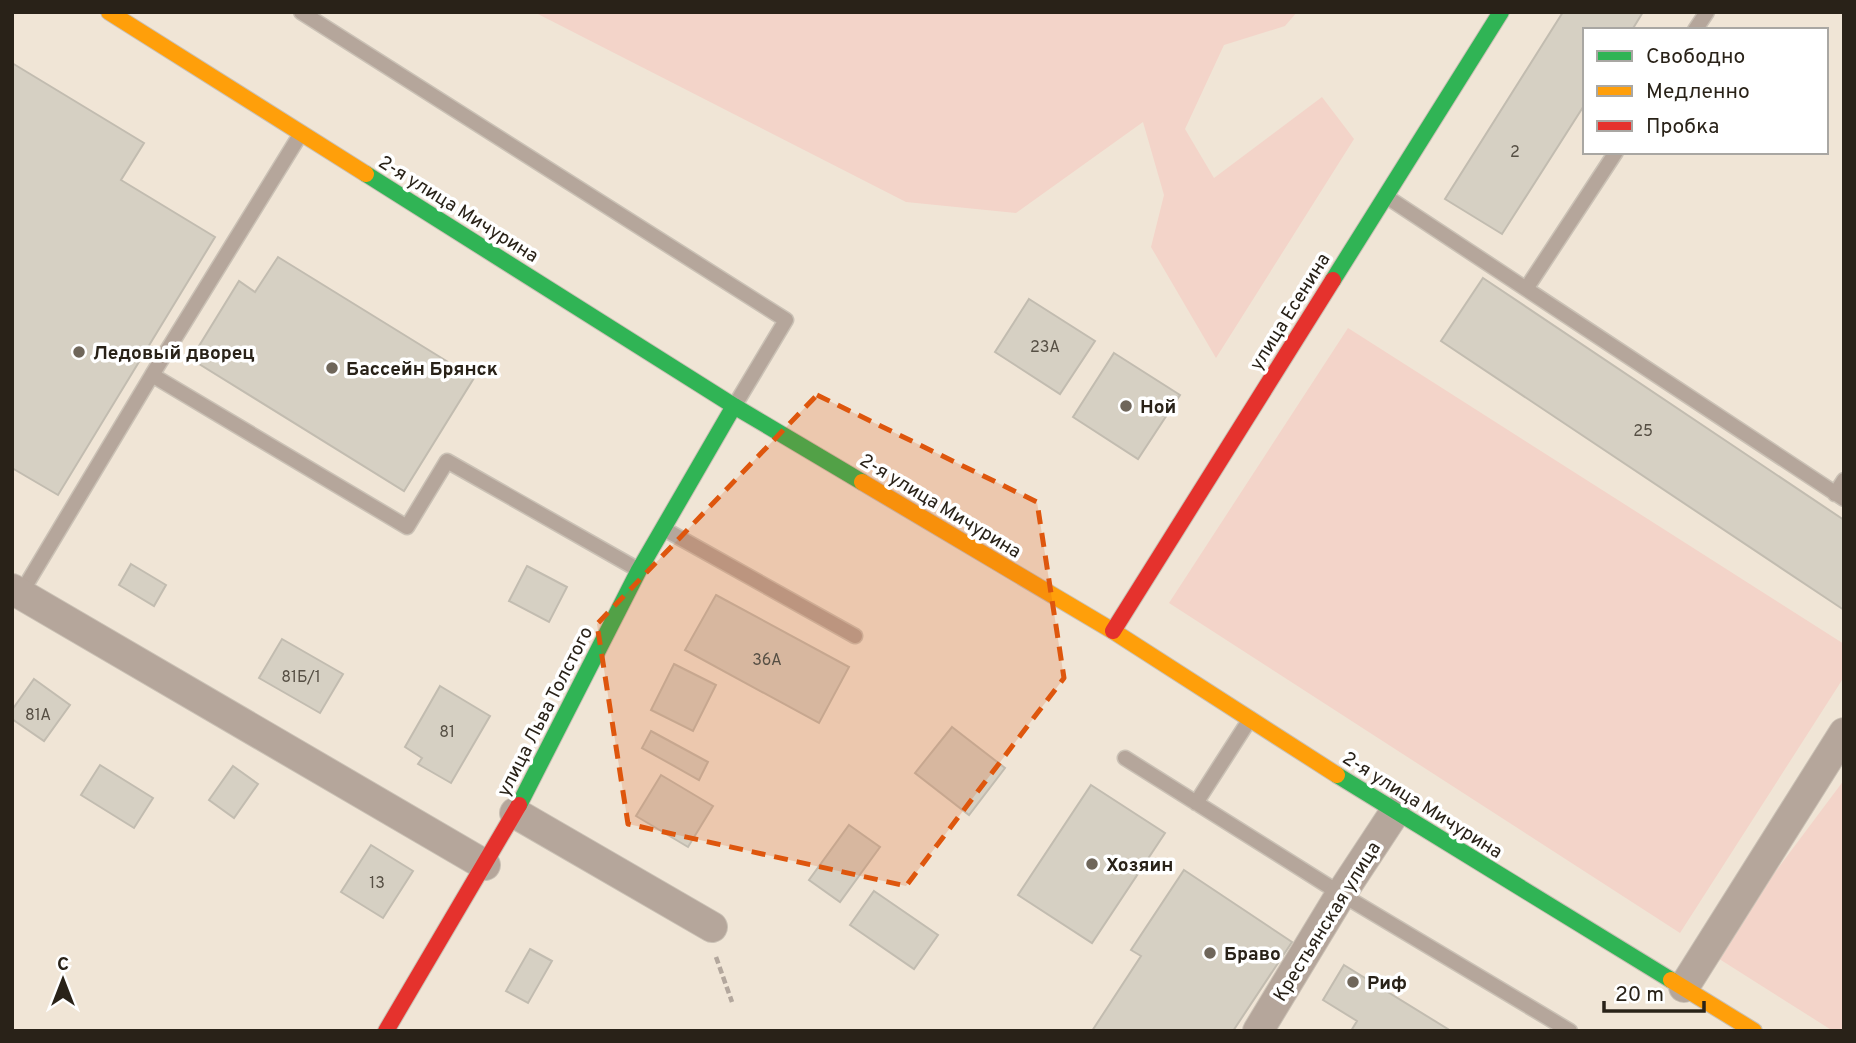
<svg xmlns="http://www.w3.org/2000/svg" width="1856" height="1043" font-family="Overpass,sans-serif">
  <rect width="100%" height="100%" fill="#f0e5d6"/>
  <path fill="#f3d4c9" d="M534,12H1297L1285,26L1224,45L1185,129L1214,178L1322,97L1354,139L1216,358L1151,247L1164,195L1143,122L1016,213L906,202Z
    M1348,328L1844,644V677L1680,933L1169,603Z
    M1844,780V1031H1833L1713,955Z"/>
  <path fill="#d6d0c3" stroke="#c2bcb0" stroke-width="2" d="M1563,12H1643L1632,30H1585V104L1502,234L1445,199Z
    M12,63L144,143L121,180L215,237L58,495L12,468Z
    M278,257L474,378L404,491L191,359L239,281L255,292Z
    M1483,278L1844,520V610L1441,341Z
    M1029,299L1095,341L1060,394L995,352Z
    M1114,353L1180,395L1138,459L1073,417Z
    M131,564L166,585L154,606L119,585Z
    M527,566L567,587L549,622L509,601Z
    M716,595L849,667L819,723L685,650Z
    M282,639L343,674L320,713L259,678Z
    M674,664L716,685L693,731L651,710Z
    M34,679L70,705L44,741L12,719V710Z
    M440,686L490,716L451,783L418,764L422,758L405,747Z
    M952,727L1005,768L969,815L915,773Z
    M651,731L708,762L699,780L642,748Z
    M100,765L153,798L134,828L81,795Z
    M233,766L258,784L234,818L209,800Z
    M661,775L713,806L688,847L636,816Z
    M1091,785L1165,833L1092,943L1018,895Z
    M849,825L880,847L840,902L809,880Z
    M371,845L413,871L383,918L341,892Z
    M1184,870L1292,942L1233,1031H1092L1141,956L1131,950Z
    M874,891L938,935L914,969L850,925Z
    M530,949L552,961L528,1003L506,991Z
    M1344,965L1451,1031H1351L1357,1021L1323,1000Z"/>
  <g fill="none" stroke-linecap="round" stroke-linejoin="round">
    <defs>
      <path id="lane" d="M301,12L786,320L735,405
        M1695,30L1707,12
        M1387,197L1844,499
        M1526,289L1616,152
        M152,375L300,135
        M1835,494L1844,480
        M664,529L855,636
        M20,595L152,375L407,527L447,461L637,569
        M1125,758L1341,894L1570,1031
        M1196,803L1250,719"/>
      <path id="street" d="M12,589L485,865
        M515,813L712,927
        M1684,987L1844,733
        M1258,1031L1341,894L1395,812"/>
      <path id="fast" d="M366,174L734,406L862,482
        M1333,280L1501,12
        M1337,775L1671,980
        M519,805L639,570L734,406"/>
      <path id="slow" d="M109,12L366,174
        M862,482L1113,631L1337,775
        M1671,980L1754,1031"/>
      <path id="jam" d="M1113,631L1333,280
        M386,1031L519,805"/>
    </defs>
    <use href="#lane" stroke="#cac1b5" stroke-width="17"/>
    <use href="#street" stroke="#cac1b5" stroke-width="32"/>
    <use href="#fast" stroke="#cac1b5" stroke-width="18"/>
    <use href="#slow" stroke="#cac1b5" stroke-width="18"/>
    <use href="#jam" stroke="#cac1b5" stroke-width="18"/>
    <path stroke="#b3a79d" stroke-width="4.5" stroke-dasharray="7 3.5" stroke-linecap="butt" d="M716,957L732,1002"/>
    <use href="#lane" stroke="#b5a69b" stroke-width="14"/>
    <use href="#street" stroke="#b5a69b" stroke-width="30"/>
    <use href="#fast" stroke="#30b455" stroke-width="16"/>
    <use href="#slow" stroke="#ff9f0a" stroke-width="16"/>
    <use href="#jam" stroke="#e5322d" stroke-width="16"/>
  </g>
  <path fill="#de560d" fill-opacity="0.2" stroke="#de560d" stroke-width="5" stroke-dasharray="14 9" stroke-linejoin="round" d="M817,395L1037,502L1064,678L906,886L628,824L597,624Z"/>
  <g fill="#6f665a" stroke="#fff" stroke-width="2.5">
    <circle cx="79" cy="352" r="7"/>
    <circle cx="332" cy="368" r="7"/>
    <circle cx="1126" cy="406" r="7"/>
    <circle cx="1092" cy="864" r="7"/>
    <circle cx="1210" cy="953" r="7"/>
    <circle cx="1353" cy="982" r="7"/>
  </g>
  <g text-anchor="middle" stroke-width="7" stroke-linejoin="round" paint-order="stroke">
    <g font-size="16" fill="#564f44">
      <text x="1515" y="157">2</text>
      <text x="1045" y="352">23А</text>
      <text x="1643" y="436">25</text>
      <text x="767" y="665">36А</text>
      <text x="301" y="682">81Б/1</text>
      <text x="38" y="720">81А</text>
      <text x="447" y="737">81</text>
      <text x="377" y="888">13</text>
    </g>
    <g font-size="19" fill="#292218" stroke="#fff">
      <text transform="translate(459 208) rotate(32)" y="7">2-я улица Мичурина</text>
      <text transform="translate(1289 311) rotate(-58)" y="7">улица Есенина</text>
      <text transform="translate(941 505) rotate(31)" y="7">2-я улица Мичурина</text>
      <text transform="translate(544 711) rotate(-63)" y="7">улица Льва Толстого</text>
      <text transform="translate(1423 804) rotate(32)" y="7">2-я улица Мичурина</text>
      <text transform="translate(1326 921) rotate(-58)" y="7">Крестьянская улица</text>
    </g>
    <g font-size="19" font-weight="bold" fill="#292218" stroke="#fff" text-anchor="start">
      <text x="93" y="359">Ледовый дворец</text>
      <text x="346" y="375">Бассейн Брянск</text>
      <text x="1140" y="413">Ной</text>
      <text x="1106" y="871">Хозяин</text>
      <text x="1224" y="960">Браво</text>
      <text x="1367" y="989">Риф</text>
    </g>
  </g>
  <rect width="1856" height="1043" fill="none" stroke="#292218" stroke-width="28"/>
  <rect x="1583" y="28" width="245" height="126" fill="#ffffff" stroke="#a9a7a3" stroke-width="2"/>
  <rect x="1597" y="51" width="35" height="10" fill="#30b455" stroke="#a9a7a3" stroke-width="2"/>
  <text x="1646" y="63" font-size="21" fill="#292218">Свободно</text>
  <rect x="1597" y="86" width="35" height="10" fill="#ff9f0a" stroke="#a9a7a3" stroke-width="2"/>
  <text x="1646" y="98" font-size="21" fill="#292218">Медленно</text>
  <rect x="1597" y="121" width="35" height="10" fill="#e5322d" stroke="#a9a7a3" stroke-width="2"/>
  <text x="1646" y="133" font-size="21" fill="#292218">Пробка</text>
  <g transform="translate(63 980)" stroke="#ffffff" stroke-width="5" paint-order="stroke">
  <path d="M0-5L12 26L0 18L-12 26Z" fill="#292218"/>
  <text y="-10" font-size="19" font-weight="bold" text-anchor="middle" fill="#292218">С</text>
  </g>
  <path d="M1604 1001v10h100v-10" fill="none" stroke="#292218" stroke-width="3.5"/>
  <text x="1615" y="1001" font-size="21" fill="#292218" stroke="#ffffff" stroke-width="5" paint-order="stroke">20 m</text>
</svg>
